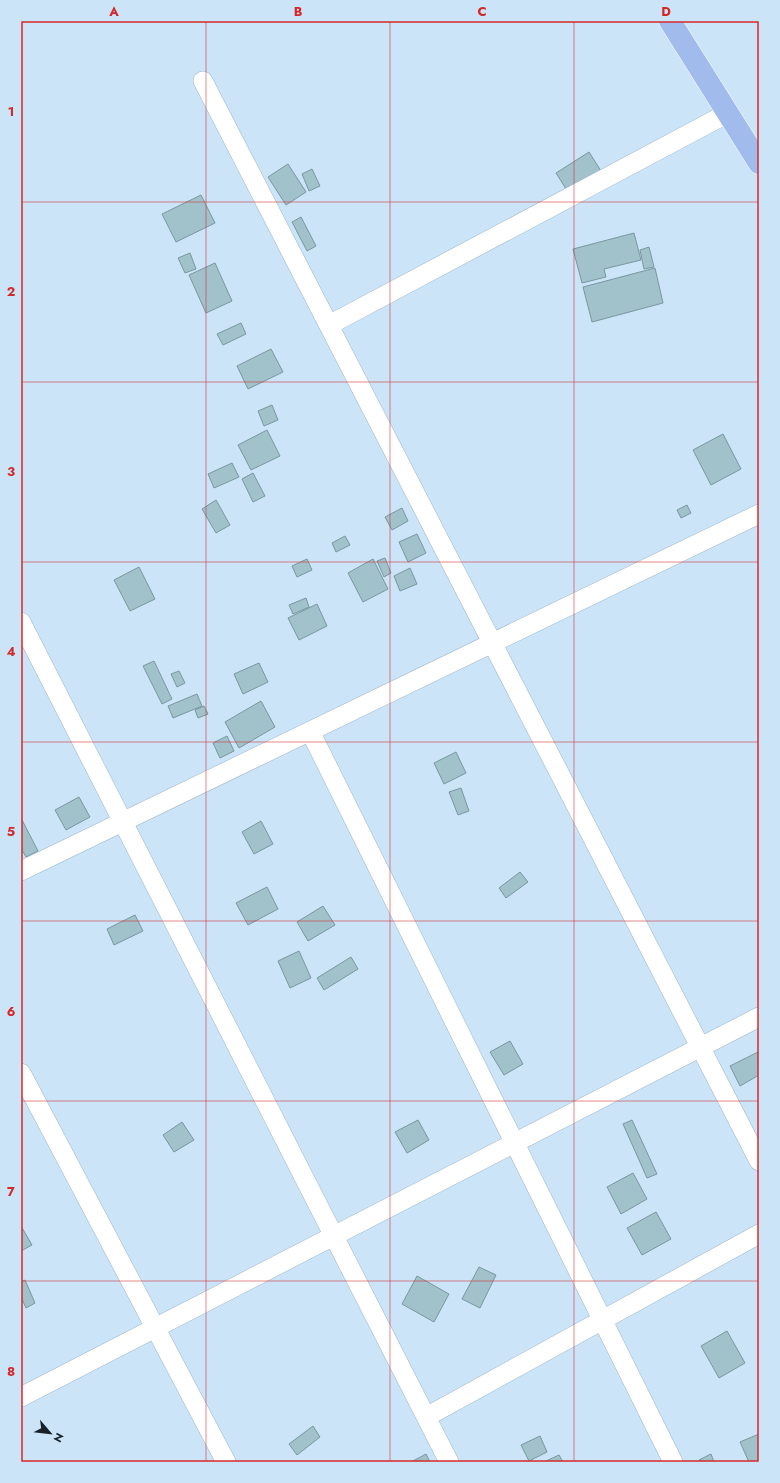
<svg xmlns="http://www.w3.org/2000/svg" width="780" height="1483" font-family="Jost,sans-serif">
  <rect width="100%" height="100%" fill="#cbe4f7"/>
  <path fill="#a1c1cb" stroke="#7897a0" d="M589,152L601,171L568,192L556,173Z
    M288,164L306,192L286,205L268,177Z
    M312,169L320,186L309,191L302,174Z
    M201,195L215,223L176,242L162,214Z
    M301,217L316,246L307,251L292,222Z
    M634,233L641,260L604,269L606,277L582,283L573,249Z
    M649,247L654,267L644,269L640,250Z
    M190,253L196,269L185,273L178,258Z
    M215,263L232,301L206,313L189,275Z
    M655,268L663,303L592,322L583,287Z
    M241,323L246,334L223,345L217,334Z
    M271,349L283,372L248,389L237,366Z
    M272,405L278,420L264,426L258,411Z
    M267,430L280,456L251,470L238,445Z
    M723,434L741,469L711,485L693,450Z
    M232,463L239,477L214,488L208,474Z
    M253,473L265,496L253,502L242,479Z
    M216,500L230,525L216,533L202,509Z
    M687,505L691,513L681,518L677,510Z
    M402,508L408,521L392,530L385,517Z
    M417,534L426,553L408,562L399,542Z
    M345,536L350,545L336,552L332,543Z
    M385,558L391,573L384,577L377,561Z
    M307,559L312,570L297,577L292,566Z
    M373,559L388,589L363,602L348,573Z
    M139,567L155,599L130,611L114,580Z
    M410,568L417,584L400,591L394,576Z
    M306,598L309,607L293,614L289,605Z
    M317,604L327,626L299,640L288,618Z
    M154,661L172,699L162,704L143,666Z
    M259,663L268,682L243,694L234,674Z
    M179,671L185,683L177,687L171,674Z
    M197,694L202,706L173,718L168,706Z
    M261,701L275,727L239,748L225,722Z
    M204,706L208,714L198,718L195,710Z
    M227,736L234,751L220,758L213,743Z
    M456,752L466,773L444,784L434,763Z
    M461,788L469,811L458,815L449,792Z
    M79,797L90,817L66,830L55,810Z
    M21,818L38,851L26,857L21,848Z
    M261,821L273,844L254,854L242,832Z
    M520,872L528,882L506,898L499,888Z
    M267,887L278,909L248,925L236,903Z
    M323,906L335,925L308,941L297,922Z
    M135,915L143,931L114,945L107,929Z
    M299,951L311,978L290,988L278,961Z
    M351,957L358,969L324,990L317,978Z
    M510,1041L523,1064L504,1075L490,1052Z
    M758,1052L759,1075L740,1086L730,1066Z
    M418,1120L429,1140L407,1153L395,1132Z
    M632,1120L657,1174L647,1178L623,1124Z
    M182,1122L194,1140L174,1152L163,1135Z
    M633,1173L647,1199L621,1214L607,1187Z
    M656,1212L671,1239L642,1255L627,1228Z
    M21,1226L32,1245L21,1251Z
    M479,1267L496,1275L480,1308L462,1299Z
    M417,1276L449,1294L434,1322L402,1304Z
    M25,1280L35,1303L26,1308L21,1297V1282Z
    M727,1331L745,1363L719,1378L701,1346Z
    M313,1426L320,1437L297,1455L289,1444Z
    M759,1434V1462H749L740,1442Z
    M540,1436L547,1452L529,1461L521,1445Z
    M426,1454L430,1462H414L413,1461Z
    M711,1454L714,1462H700L699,1460Z
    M559,1455L563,1462H544Z"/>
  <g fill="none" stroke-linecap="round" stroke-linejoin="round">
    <defs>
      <path id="minor" d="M203,81L759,1161
        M329,325L728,113
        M21,622L449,1462
        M310,731L673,1462
        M21,871L759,514
        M21,1073L226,1462
        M21,1397L759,1017
        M426,1417L759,1234"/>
      <path id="primary" d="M670,21L759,163"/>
    </defs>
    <use href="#minor" stroke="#9eb6c8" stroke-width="20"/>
    <use href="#primary" stroke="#fff" stroke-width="23"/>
    <use href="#minor" stroke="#fff" stroke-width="19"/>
    <use href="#primary" stroke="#a1bcec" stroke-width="22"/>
  </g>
  <path fill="none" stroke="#d62828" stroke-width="1" stroke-opacity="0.55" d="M206,21V1462M390,21V1462M574,21V1462M21,202H759M21,382H759M21,562H759M21,742H759M21,921H759M21,1101H759M21,1281H759"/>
  <rect width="780" height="1483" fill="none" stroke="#cbe4f7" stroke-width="44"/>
  <g transform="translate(50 1433) rotate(118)" stroke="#cbe4f7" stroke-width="3" paint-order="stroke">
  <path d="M0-3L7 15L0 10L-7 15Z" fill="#182128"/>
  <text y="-6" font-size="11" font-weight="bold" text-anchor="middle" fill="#182128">N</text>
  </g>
  <rect x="22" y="22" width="736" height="1439" fill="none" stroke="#d62828" stroke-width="1.5"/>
  <g font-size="13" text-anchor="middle" font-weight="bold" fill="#d62828">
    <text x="114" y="16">A</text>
    <text x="298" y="16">B</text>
    <text x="482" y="16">C</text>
    <text x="666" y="16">D</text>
    <text x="11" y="116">1</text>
    <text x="11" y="296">2</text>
    <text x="11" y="476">3</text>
    <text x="11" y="656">4</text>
    <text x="11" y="836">5</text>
    <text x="11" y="1016">6</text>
    <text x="11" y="1196">7</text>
    <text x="11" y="1376">8</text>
  </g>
</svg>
